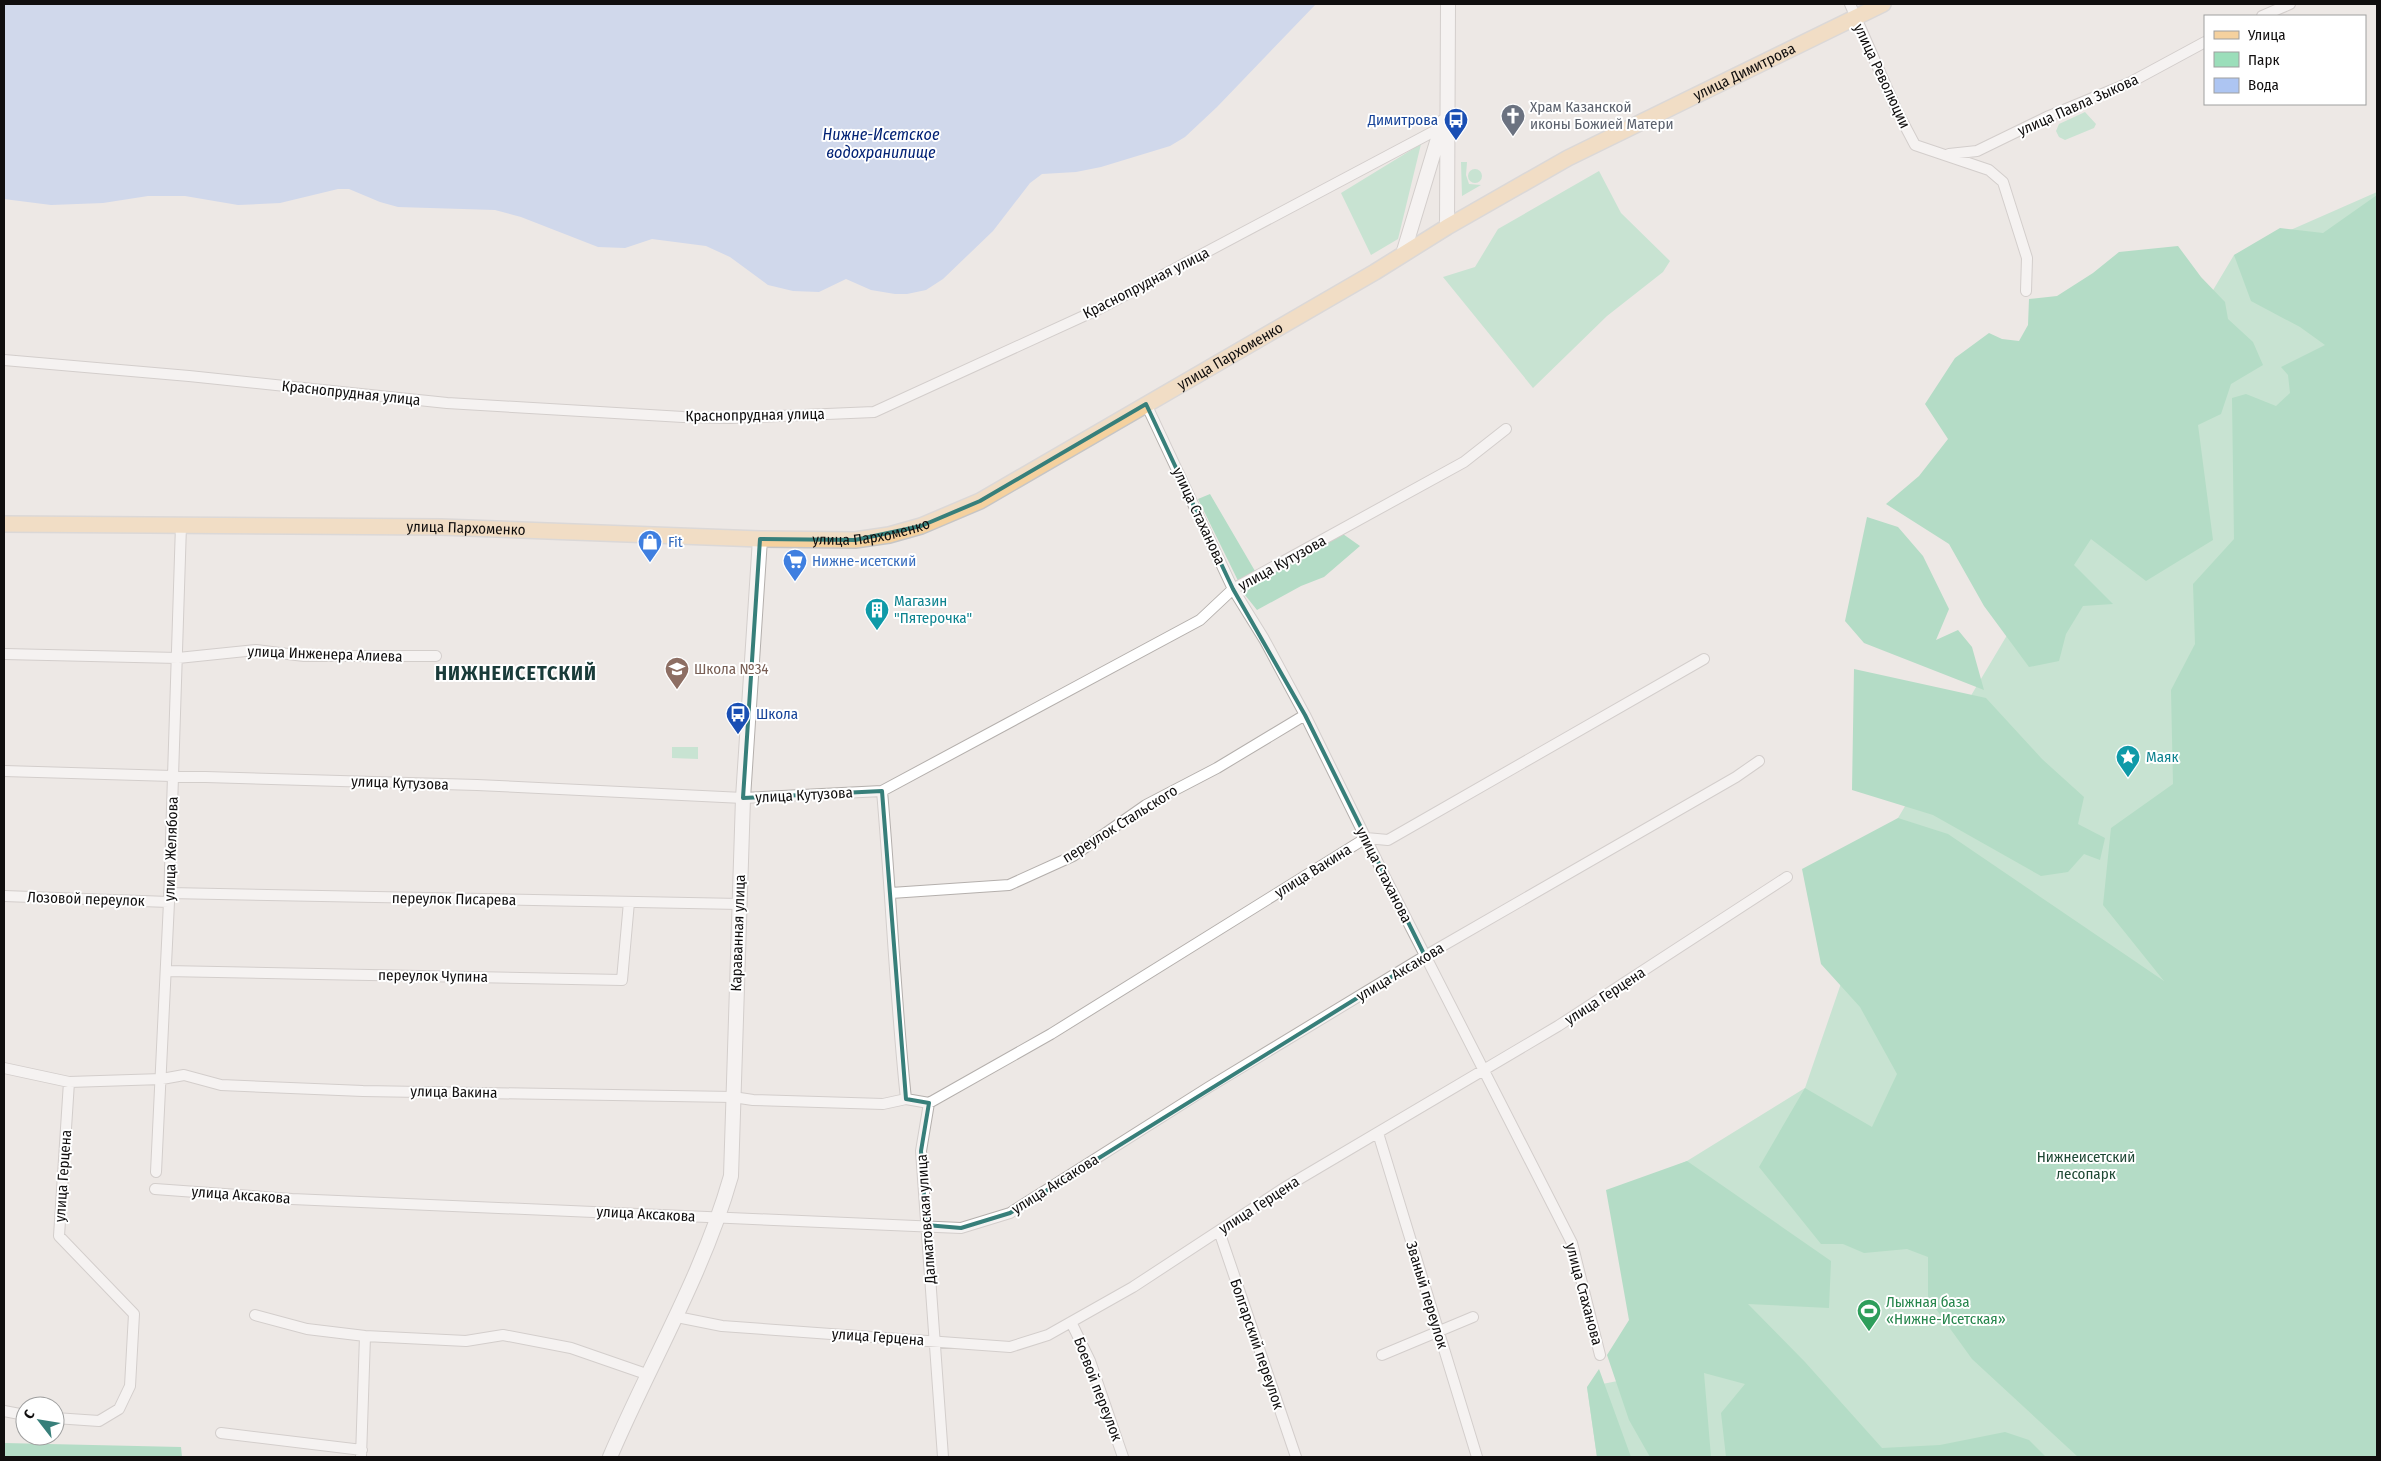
<svg xmlns="http://www.w3.org/2000/svg" width="2381" height="1461" font-family="'Fira Sans Condensed',sans-serif">
  <rect width="100%" height="100%" fill="#ede8e5"/>
  <path fill="#9bdeba" d="M2085,112L2096,124L2094,128L2065,140L2059,137L2056,131L2059,124Z
    M1421,144L1398,239L1371,255L1341,193Z
    M1461,162H1467L1466,175L1469,184L1481,185L1462,196Z
    M1468 176a7 7 0 1 1 14 0a7 7 0 1 1-14 0Z
    M1599,171L1621,213L1670,261L1663,272L1607,316L1533,388L1443,277L1475,267L1498,229Z
    M2377,192V1457H1597L1587,1387L1694,1366L1612,1195L1687,1161L1805,1088L1898,818L2234,255Z
    M672,747H698V759L672,758Z"/>
  <path fill="#6fcf9f" d="M2377,195V1457H2078L1972,1359L1928,1298V1257L1907,1249L1864,1253L1843,1244H1821L1759,1167L1805,1088L1872,1127L1897,1074L1860,1007L1821,964L1802,869L1898,818L1948,834L2164,981L2103,905L2111,828L2173,784L2171,690L2195,644L2193,584L2234,539L2232,398L2246,394L2276,406L2290,393L2288,375L2281,367L2325,345L2300,327L2251,301L2234,255L2280,228L2323,233Z
    M2178,246L2201,277L2225,302L2228,319L2253,342L2263,365L2231,384L2221,414L2198,425L2213,540L2146,581L2091,539L2074,565L2113,604L2083,606L2066,634L2059,661L2029,667L1984,606L1949,544L1886,504L1919,476L1948,439L1925,404L1955,358L1989,333L2002,339L2019,341L2028,325L2029,299L2057,296L2093,273L2119,252Z
    M1210,494L1255,571L1343,534L1360,546L1324,577L1301,586L1257,610L1245,595L1198,499Z
    M1867,517L1898,527L1923,556L1949,609L1936,640L1958,630L1972,647L1984,690L1864,643L1845,621Z
    M1854,669L1986,698L2042,759L2084,797L2078,824L2105,838L2100,860L2084,854L2068,872L2041,876L1933,815L1852,790Z
    M1687,1161L1831,1261L1829,1308L1748,1304L1805,1362L1882,1448L1940,1445L2005,1432L2029,1440L2046,1457H1726L1721,1413L1745,1384L1704,1373L1711,1457H1650L1629,1420L1607,1355L1629,1320L1606,1190Z
    M1599,1369L1631,1457H1597L1587,1387Z
    M4,1443L181,1447L182,1457H4Z"/>
  <path fill="#adc5f2" d="M4,4H1316L1217,107L1185,137L1170,146L1101,167L1076,172L1042,174L1030,183L993,231L943,279L926,290L907,294H895L871,290L846,279L819,292L793,291L768,285L730,257L706,246L652,239L625,248L598,247L521,217L495,210L398,207L380,202L349,189H338L280,203L238,205L185,196H148L103,203L51,205L4,199Z"/>
  <g fill="none" stroke-linecap="round" stroke-linejoin="round">
    <defs>
      <path id="street" d="M1850,4L1897,111L1915,145L1989,170L2003,182L2027,258L2026,291
        M2262,16L2290,4
        M1949,154L1977,151L2049,116L2131,82L2205,42
        M4,360L189,376L447,403L683,417L730,418L874,412L1099,309L1442,127
        M1146,404L1233,589L1264,639L1305,715L1384,875L1572,1243L1600,1355
        M4,654L178,658L256,650L304,656H436
        M4,771L477,785L743,798L882,791L1200,620L1233,589L1464,462L1506,429
        M882,791C891,893 895,996 906,1099L929,1103L921,1151L943,1457
        M169,893L740,904
        M891,893L1009,885L1073,856L1146,805L1217,768L1305,715
        M4,896L169,902
        M166,971L622,980L629,902
        M4,1068L69,1082L162,1079L184,1075L221,1085L363,1091L733,1097L753,1100L883,1104L906,1099
        M929,1103L1051,1034L1366,838L1388,840L1704,659
        M1378,1133L1477,1457
        M156,1172L169,902L181,525
        M155,1189L292,1199L961,1228L1010,1213L1209,1087L1425,956L1736,777L1759,761
        M1219,1231L1296,1457
        M255,1315L307,1329L365,1336L466,1341L503,1335L571,1348L649,1375
        M677,1317L722,1326L1010,1347L1048,1335L1133,1287L1284,1188L1558,1026L1787,877
        M1071,1322L1090,1361L1123,1457
        M1382,1355L1473,1317
        M4,1411L25,1415
        M55,1418L99,1421L119,1409L130,1386L134,1314L59,1236L69,1082
        M221,1433L362,1450
        M361,1457L365,1336"/>
      <path id="secondary" d="M1447,227L1448,4
        M1403,254L1443,122
        M610,1457C650,1363 703,1275 731,1176L743,798L760,539"/>
      <g id="primary">
        <path id="s1" d="M4,524L441,527L760,539L855,540L889,535L921,526L980,501L1375,272L1447,227L1568,158L1883,4"/>
      </g>
    </defs>
    <use href="#street" stroke="#b4afac" stroke-width="12"/>
    <use href="#secondary" stroke="#b4afac" stroke-width="16"/>
    <use href="#primary" stroke="#c6c5c5" stroke-width="18"/>
    <use href="#street" stroke="#fff" stroke-width="10"/>
    <use href="#secondary" stroke="#fff" stroke-width="14"/>
    <use href="#primary" stroke="#f5d19e" stroke-width="15"/>
  </g>
  <path d="M0 0H2381V1461H0ZM1146,404L1233,589L1305,715L1425,956L1010,1213L961,1228L926,1225L921,1151L929,1103L906,1099L882,791L743,798L760,539L855,540L921,526L980,501Z" fill="#ede8e5" fill-opacity=".55" fill-rule="evenodd"/>
  <path fill="none" stroke="#377f7a" stroke-width="4" stroke-linejoin="round" d="M1146,404L1233,589L1305,715L1425,956L1010,1213L961,1228L926,1225L921,1151L929,1103L906,1099L882,791L743,798L760,539L855,540L921,526L980,501Z"/>
  <defs>
    <symbol id="church-pin" viewBox="-11 -11 22 30"><path d="M0 17L-7.5 6A9.5 9.5 0 1 1 7.5 6Z" fill="#6b7280" stroke="#fff"/><path d="M-1.2-6h2.4v3.5h3.3v2.4h-3.3V6h-2.4V-.1h-3.3v-2.4h3.3Z" fill="#fff"/></symbol>
    <symbol id="bus-pin" viewBox="-11 -11 22 30"><path d="M0 17L-7.5 6A9.5 9.5 0 1 1 7.5 6Z" fill="#1a4fb4" stroke="#fff"/><path d="M-5-6H5V4H4V6H2V4H-2V6H-4V4H-5ZM-3.5-4V0h7V-4ZM-3.5 1.2v1.5H-2V1.2ZM2 1.2v1.5H3.5V1.2Z" fill="#fff"/></symbol>
    <symbol id="shop-pin" viewBox="-11 -11 22 30"><path d="M0 17L-7.5 6A9.5 9.5 0 1 1 7.5 6Z" fill="#3f7fe0" stroke="#fff"/><path d="M-5-2.5h2.3a2.7 3.5 0 0 1 5.4 0H5L5.5 6h-11ZM-1.5-2.5h3a1.5 2.3 0 0 0-3 0Z" fill="#fff"/></symbol>
    <symbol id="supermarket-pin" viewBox="-11 -11 22 30"><path d="M0 17L-7.5 6A9.5 9.5 0 1 1 7.5 6Z" fill="#3f7fe0" stroke="#fff"/><path d="M-6-5.5h2.5l.6 2H6L4.5 2H-2.5L-4.4-4H-6ZM-1.5 3.2a1.3 1.3 0 1 0 .1 0ZM3 3.2a1.3 1.3 0 1 0 .1 0Z" fill="#fff"/></symbol>
    <symbol id="building-pin" viewBox="-11 -11 22 30"><path d="M0 17L-7.5 6A9.5 9.5 0 1 1 7.5 6Z" fill="#0f9aa8" stroke="#fff"/><path d="M-4-6H4V6H1V3H-1V6H-4ZM-2.5-4.3h1.7v1.8h-1.7ZM.8-4.3h1.7v1.8H.8ZM-2.5-1h1.7V.8h-1.7ZM.8-1h1.7V.8H.8Z" fill="#fff"/></symbol>
    <symbol id="school-pin" viewBox="-11 -11 22 30"><path d="M0 17L-7.5 6A9.5 9.5 0 1 1 7.5 6Z" fill="#8d6e63" stroke="#fff"/><path d="M0-5L7-2L0 1L-7-2ZM-4 1L0 2.5L4 1V4Q0 6-4 4Z" fill="#fff"/></symbol>
    <symbol id="sight-pin" viewBox="-11 -11 22 30"><path d="M0 17L-7.5 6A9.5 9.5 0 1 1 7.5 6Z" fill="#0f9aa8" stroke="#fff"/><path d="M0-6L1.8-2.2L6-1.7L2.9 1.2L3.7 5.4L0 3.3L-3.7 5.4L-2.9 1.2L-6-1.7L-1.8-2.2Z" fill="#fff"/></symbol>
    <symbol id="stadium-pin" viewBox="-11 -11 22 30"><path d="M0 17L-7.5 6A9.5 9.5 0 1 1 7.5 6Z" fill="#2e9e5b" stroke="#fff"/><path d="M0-5a6.5 5 0 1 0 0 10a6.5 5 0 1 0 0-10ZM-3.5-1.8h7v3.6h-7Z" fill="#fff"/></symbol>
  </defs>
  <g fill-rule="evenodd">
    <use href="#church-pin" x="1499" y="102" width="28" height="38"/>
    <use href="#bus-pin" x="1442" y="106" width="28" height="38"/>
    <use href="#shop-pin" x="636" y="528" width="28" height="38"/>
    <use href="#supermarket-pin" x="781" y="547" width="28" height="38"/>
    <use href="#building-pin" x="863" y="596" width="28" height="38"/>
    <use href="#school-pin" x="663" y="655" width="28" height="38"/>
    <use href="#bus-pin" x="724" y="700" width="28" height="38"/>
    <use href="#sight-pin" x="2114" y="743" width="28" height="38"/>
    <use href="#stadium-pin" x="1855" y="1297" width="28" height="38"/>
  </g>
  <g text-anchor="middle" stroke-width="4" stroke-linejoin="round" paint-order="stroke">
    <g font-size="15" fill="#100e0e" stroke="#fff">
      <text dy="5" stroke="none"><textPath href="#s1" startOffset="1860">улица Димитрова</textPath></text>
      <text transform="translate(1882 76) rotate(65)" y="5">улица Революции</text>
      <text transform="translate(2078 105) rotate(-24)" y="5">улица Павла Зыкова</text>
      <text transform="translate(1146 283) rotate(-27)" y="5">Краснопрудная улица</text>
      <text dy="5" stroke="none"><textPath href="#s1" startOffset="1272">улица Пархоменко</textPath></text>
      <text transform="translate(351 393) rotate(6)" y="5">Краснопрудная улица</text>
      <text transform="translate(755 415) rotate(-1)" y="5">Краснопрудная улица</text>
      <text transform="translate(1199 516) rotate(65)" y="5">улица Стаханова</text>
      <text dy="5" stroke="none"><textPath href="#s1" startOffset="462">улица Пархоменко</textPath></text>
      <text dy="5" stroke="none"><textPath href="#s1" startOffset="868">улица Пархоменко</textPath></text>
      <text transform="translate(1282 563) rotate(-29)" y="5">улица Кутузова</text>
      <text transform="translate(325 654) rotate(2)" y="5">улица Инженера Алиева</text>
      <text transform="translate(400 783) rotate(2)" y="5">улица Кутузова</text>
      <text transform="translate(804 795) rotate(-3)" y="5">улица Кутузова</text>
      <text transform="translate(1120 824) rotate(-32)" y="5">переулок Стальского</text>
      <text transform="translate(171 849) rotate(-88)" y="5">улица Желябова</text>
      <text transform="translate(1313 871) rotate(-32)" y="5">улица Вакина</text>
      <text transform="translate(1384 875) rotate(63)" y="5">улица Стаханова</text>
      <text transform="translate(86 899) rotate(2)" y="5">Лозовой переулок</text>
      <text transform="translate(454 899) rotate(1)" y="5">переулок Писарева</text>
      <text transform="translate(738 933) rotate(-88)" y="5">Караванная улица</text>
      <text transform="translate(1400 972) rotate(-31)" y="5">улица Аксакова</text>
      <text transform="translate(433 976) rotate(1)" y="5">переулок Чупина</text>
      <text transform="translate(1605 996) rotate(-33)" y="5">улица Герцена</text>
      <text transform="translate(454 1092) rotate(1)" y="5">улица Вакина</text>
      <text transform="translate(63 1176) rotate(-86)" y="5">улица Герцена</text>
      <text transform="translate(1055 1184) rotate(-32)" y="5">улица Аксакова</text>
      <text transform="translate(241 1195) rotate(4)" y="5">улица Аксакова</text>
      <text transform="translate(1259 1205) rotate(-33)" y="5">улица Герцена</text>
      <text transform="translate(646 1214) rotate(3)" y="5">улица Аксакова</text>
      <text transform="translate(926 1219) rotate(-94)" y="5">Далматовская улица</text>
      <text transform="translate(1584 1294) rotate(75)" y="5">улица Стаханова</text>
      <text transform="translate(1427 1295) rotate(73)" y="5">Званый переулок</text>
      <text transform="translate(878 1337) rotate(4)" y="5">улица Герцена</text>
      <text transform="translate(1257 1344) rotate(71)" y="5">Болгарский переулок</text>
      <text transform="translate(1098 1389) rotate(69)" y="5">Боевой переулок</text>
    </g>
    <g font-size="15" fill="#5b616d" stroke="#fff" text-anchor="start">
      <text x="1530" y="112">Храм Казанской<tspan x="1530" dy="17">иконы Божией Матери</tspan></text>
    </g>
    <g font-size="15" fill="#164399" stroke="#fff" text-anchor="end">
      <text x="1438" y="125">Димитрова</text>
      <text x="756" y="719" text-anchor="start">Школа</text>
    </g>
    <g font-size="15" fill="#366cbe" stroke="#fff" text-anchor="start">
      <text x="668" y="547">Fit</text>
      <text x="812" y="566">Нижне-исетский</text>
    </g>
    <g font-size="15" fill="#0d838f" stroke="#fff" text-anchor="start">
      <text x="894" y="606">Магазин<tspan x="894" dy="17">"Пятерочка"</tspan></text>
      <text x="2146" y="762">Маяк</text>
    </g>
    <g font-size="15" fill="#785e54" stroke="#fff" text-anchor="start">
      <text x="694" y="674">Школа №34</text>
    </g>
    <g font-size="15" fill="#1f4834" stroke="#fff">
      <text x="2086" y="1162">Нижнеисетский<tspan x="2086" dy="17">лесопарк</tspan></text>
    </g>
    <g font-size="15" fill="#27864d" stroke="#fff" text-anchor="start">
      <text x="1886" y="1307">Лыжная база<tspan x="1886" dy="17">«Нижне-Исетская»</tspan></text>
    </g>
    <g font-size="16" font-style="italic" fill="#022275" stroke="#fff">
      <text x="881" y="140">Нижне-Исетское<tspan x="881" dy="18">водохранилище</tspan></text>
    </g>
    <g font-size="20" font-weight="bold" letter-spacing="1" fill="#193b39" stroke="#fff">
      <text x="516" y="680">НИЖНЕИСЕТСКИЙ</text>
    </g>
  </g>
  <rect width="2381" height="1461" fill="none" stroke="#100e0e" stroke-width="10"/>
  <rect x="2204" y="15" width="162" height="90" fill="#ffffff" stroke="#9f9f9f"/>
  <rect x="2214" y="31" width="25" height="8" fill="#f5d19e" stroke="#9f9f9f"/>
  <text x="2248" y="40" font-size="15" fill="#100e0e">Улица</text>
  <rect x="2214" y="52" width="25" height="15" fill="#9bdeba" stroke="#9f9f9f"/>
  <text x="2248" y="65" font-size="15" fill="#100e0e">Парк</text>
  <rect x="2214" y="78" width="25" height="15" fill="#adc5f2" stroke="#9f9f9f"/>
  <text x="2248" y="90" font-size="15" fill="#100e0e">Вода</text>
  <g transform="translate(40 1421) rotate(301)"><circle r="24" fill="#ffffff" stroke="#9f9f9f"/>
  <path d="M0-4L9 19L0 12L-9 19Z" fill="#377f7a"/>
  <text y="-8" font-size="14" font-weight="bold" text-anchor="middle" fill="#100e0e">С</text>
  </g>
</svg>
